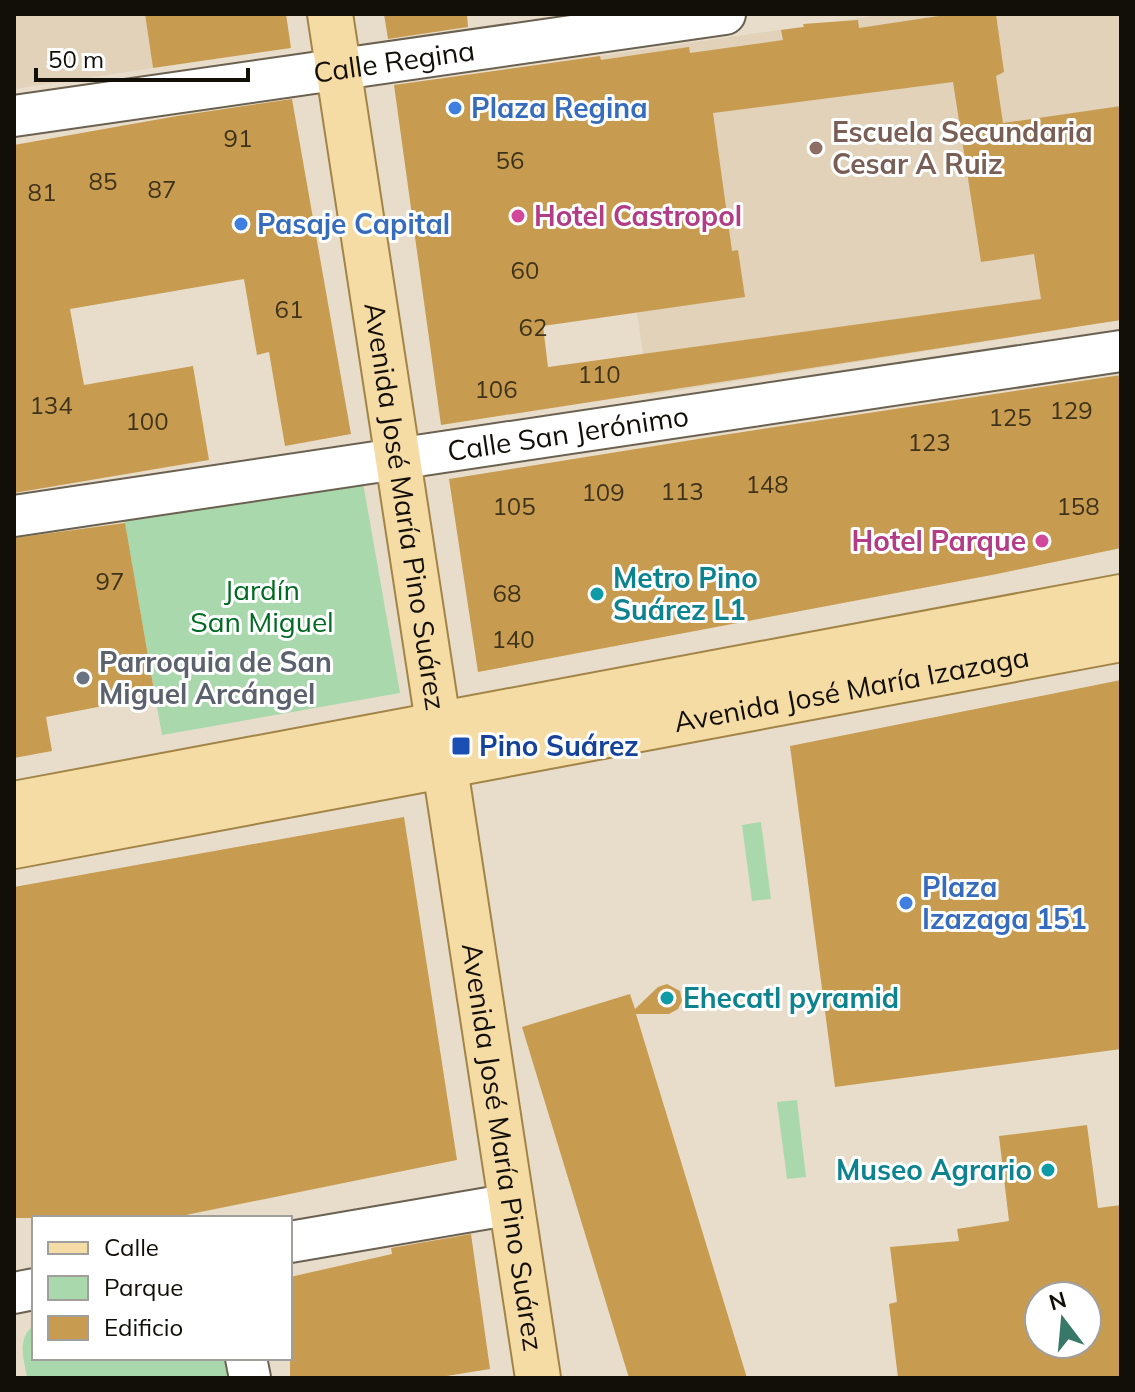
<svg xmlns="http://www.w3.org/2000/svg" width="1135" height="1392" font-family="Mulish,sans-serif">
  <rect width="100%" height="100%" fill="#e8ddcb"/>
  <path fill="#e1d2b9" d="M14,14H145L153,68L14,89Z
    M888,14H1121V106L1118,107L1121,126L1062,264L1071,328L649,395L600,56Z"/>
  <path fill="#aad8ad" d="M362,477L400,693L162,735L124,519Z
    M761,822L771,899L752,901L742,825Z
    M797,1100L806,1177L787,1179L777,1102Z
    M34,1325V1358H225L228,1378H27C24,1359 16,1339 34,1325Z"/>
  <path fill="#c79c50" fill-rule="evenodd" d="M145,14H286L291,48L153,68Z
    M384,14H467L468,27L388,39Z
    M952,14H996L1004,72L996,76L1003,123L1121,106V320L441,425L394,85L600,56L601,60L689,47L690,53L783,40L781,30L804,27L803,24L858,20L859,28ZM953,82L981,262L1034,254L1041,299L548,367L543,326L745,297L738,250L732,251L713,113Z
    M292,99L351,434L285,446L269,352L257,355L244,279L70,309L84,385L193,366L209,460L14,493V145L177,116Z
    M1121,375V548L997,574L478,672L449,479L723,435Z
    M125,523L155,696L46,717L52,751L14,758V538Z
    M1121,680V1049L835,1087L790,746Z
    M404,817L457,1160L171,1218H14V887Z
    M667,984L680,991L682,1001L678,1009L669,1014H636L747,1378H629L522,1027L630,994L635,1009L658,987Z
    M1087,1125L1098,1208L1121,1205V1378H898L889,1304L897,1302L890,1247L959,1241L957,1229L1009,1221L999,1136ZM1039,1296H1087V1344H1039Z
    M471,1234L490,1369L434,1378H290V1277L392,1254L391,1248Z"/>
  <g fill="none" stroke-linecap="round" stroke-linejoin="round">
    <defs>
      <g id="minor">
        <path id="s1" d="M14,116L725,14"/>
        <path id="s2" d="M14,516L1121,351"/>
        <path d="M290,1242L512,1204"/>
        <path d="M14,1293L34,1289"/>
        <path d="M246,1358L250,1378"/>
      </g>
      <g id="major">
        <path id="s3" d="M330,14L538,1378"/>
        <path d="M14,804L1121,597"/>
        <path id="s4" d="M14,846L1121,639"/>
      </g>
    </defs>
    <use href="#minor" stroke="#6b6151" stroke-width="44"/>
    <use href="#major" stroke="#a28446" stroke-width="48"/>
    <use href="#minor" stroke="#fff" stroke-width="40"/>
    <use href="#major" stroke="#f5dba4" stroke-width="44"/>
  </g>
  <g fill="#3f7fe0" stroke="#fff" stroke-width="3">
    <circle cx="455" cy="108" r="8"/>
    <circle cx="241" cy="224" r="8"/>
    <circle cx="906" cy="903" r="8"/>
  </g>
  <circle fill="#8d6e63" stroke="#fff" stroke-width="3" cx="816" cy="148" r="8"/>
  <g fill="#d1479c" stroke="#fff" stroke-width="3">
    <circle cx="518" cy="216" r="8"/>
    <circle cx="1042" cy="541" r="8"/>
  </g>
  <g fill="#0f9aa8" stroke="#fff" stroke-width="3">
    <circle cx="597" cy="594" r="8"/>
    <circle cx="667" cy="998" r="8"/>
    <circle cx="1048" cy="1170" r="8"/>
  </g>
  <circle fill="#6b7280" stroke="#fff" stroke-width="3" cx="83" cy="678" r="8"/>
  <rect fill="#1a4fb4" stroke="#fff" stroke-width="3" x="451" y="736" width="20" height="20" rx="4"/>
  <g text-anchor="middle" stroke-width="6" stroke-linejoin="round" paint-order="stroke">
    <g font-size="24" fill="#3f321a">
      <text x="238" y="147">91</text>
      <text x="510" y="169">56</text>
      <text x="103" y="190">85</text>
      <text x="162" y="198">87</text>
      <text x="42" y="201">81</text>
      <text x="525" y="279">60</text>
      <text x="289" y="318">61</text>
      <text x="533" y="336">62</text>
      <text x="599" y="383">110</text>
      <text x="496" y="398">106</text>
      <text x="51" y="414">134</text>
      <text x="1071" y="419">129</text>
      <text x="1010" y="426">125</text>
      <text x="147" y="430">100</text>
      <text x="929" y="451">123</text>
      <text x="767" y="493">148</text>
      <text x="682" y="500">113</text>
      <text x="603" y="501">109</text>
      <text x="514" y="515">105</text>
      <text x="1078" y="515">158</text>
      <text x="110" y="590">97</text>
      <text x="507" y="602">68</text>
      <text x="513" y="648">140</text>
    </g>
    <g font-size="28" fill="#120e08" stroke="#fff">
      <text dy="10" stroke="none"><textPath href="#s1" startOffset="384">Calle Regina</textPath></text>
      <text dy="10" stroke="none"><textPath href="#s2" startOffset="560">Calle San Jerónimo</textPath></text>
      <text dy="10" stroke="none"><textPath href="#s3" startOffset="498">Avenida José María Pino Suárez</textPath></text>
      <text dy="10" stroke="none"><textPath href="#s4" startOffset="852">Avenida José María Izazaga</textPath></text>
      <text dy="10" stroke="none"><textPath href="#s3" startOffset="1146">Avenida José María Pino Suárez</textPath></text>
    </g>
    <g font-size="28" font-weight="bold" fill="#366cbe" stroke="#fff" text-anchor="start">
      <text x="471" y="118">Plaza Regina</text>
      <text x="257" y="234">Pasaje Capital</text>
      <text x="922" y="897">Plaza<tspan x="922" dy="32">Izazaga 151</tspan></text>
    </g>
    <g font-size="28" font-weight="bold" fill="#785e54" stroke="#fff" text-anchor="start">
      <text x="832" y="142">Escuela Secundaria<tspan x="832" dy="32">Cesar A Ruiz</tspan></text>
    </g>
    <g font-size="28" font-weight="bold" fill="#b23c85" stroke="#fff" text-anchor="start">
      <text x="534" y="226">Hotel Castropol</text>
      <text x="1026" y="551" text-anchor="end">Hotel Parque</text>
    </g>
    <g font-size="28" font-weight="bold" fill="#0d838f" stroke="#fff" text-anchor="start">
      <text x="613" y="588">Metro Pino<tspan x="613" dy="32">Suárez L1</tspan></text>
      <text x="683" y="1008">Ehecatl pyramid</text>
      <text x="1032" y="1180" text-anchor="end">Museo Agrario</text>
    </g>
    <g font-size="28" fill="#006a22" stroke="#fff">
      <text x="262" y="600">Jardín<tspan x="262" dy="32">San Miguel</tspan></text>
    </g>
    <g font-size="28" font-weight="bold" fill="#5b616d" stroke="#fff" text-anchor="start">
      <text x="99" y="672">Parroquia de San<tspan x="99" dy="32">Miguel Arcángel</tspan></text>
    </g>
    <g font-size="28" font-weight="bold" fill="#164399" stroke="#fff" text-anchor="start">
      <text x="479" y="756">Pino Suárez</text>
    </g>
  </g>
  <rect width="1135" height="1392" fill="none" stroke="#120e08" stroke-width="32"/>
  <rect x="32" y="1216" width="260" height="144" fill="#ffffff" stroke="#a09f9c" stroke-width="2"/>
  <rect x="48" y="1242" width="40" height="12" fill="#f5dba4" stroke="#a09f9c" stroke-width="2"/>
  <text x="104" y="1256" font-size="24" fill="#120e08">Calle</text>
  <rect x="48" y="1276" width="40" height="24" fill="#aad8ad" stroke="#a09f9c" stroke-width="2"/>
  <text x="104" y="1296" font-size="24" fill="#120e08">Parque</text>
  <rect x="48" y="1316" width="40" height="24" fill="#c79c50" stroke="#a09f9c" stroke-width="2"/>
  <text x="104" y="1336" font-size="24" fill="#120e08">Edificio</text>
  <g transform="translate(1063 1320) rotate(344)"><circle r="38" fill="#ffffff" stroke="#a09f9c" stroke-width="2"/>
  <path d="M0-6L14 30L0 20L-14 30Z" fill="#377868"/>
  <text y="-12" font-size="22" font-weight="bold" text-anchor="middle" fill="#120e08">N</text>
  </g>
  <path d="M36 68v12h212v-12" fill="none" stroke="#120e08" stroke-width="4"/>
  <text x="48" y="68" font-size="24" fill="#120e08" stroke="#ffffff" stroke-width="6" paint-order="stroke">50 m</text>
</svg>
